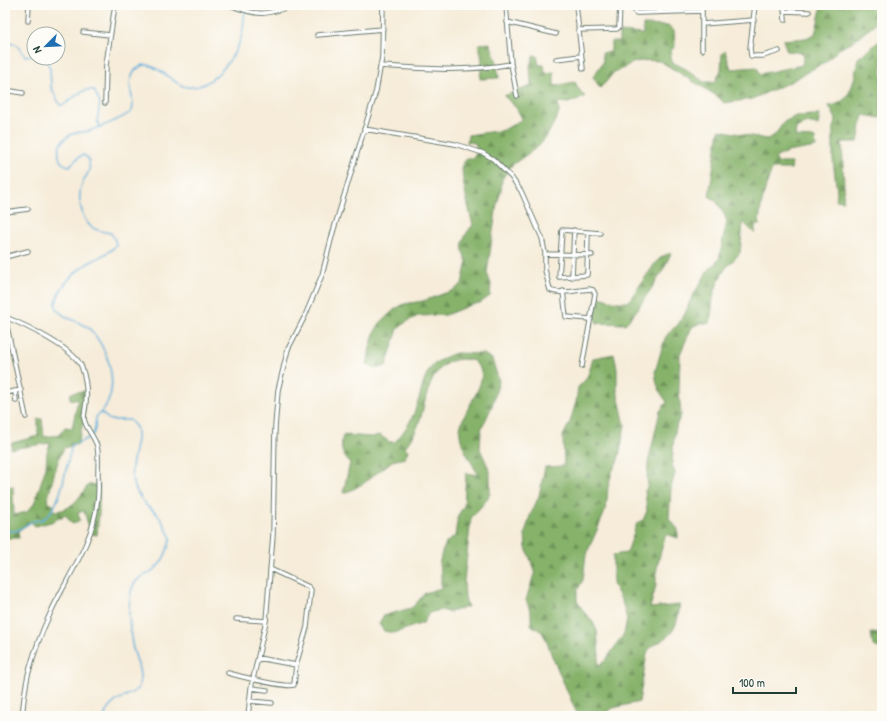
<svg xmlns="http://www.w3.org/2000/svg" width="887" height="721" font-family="'Patrick Hand',sans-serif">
  <defs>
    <pattern id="forest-firs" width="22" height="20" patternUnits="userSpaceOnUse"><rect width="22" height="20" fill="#86b26a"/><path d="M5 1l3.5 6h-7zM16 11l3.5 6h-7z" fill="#6d9258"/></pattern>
  </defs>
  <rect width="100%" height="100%" fill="#fdfcf7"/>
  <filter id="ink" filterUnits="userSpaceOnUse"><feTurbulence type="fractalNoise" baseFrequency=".025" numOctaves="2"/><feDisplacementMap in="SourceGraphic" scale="8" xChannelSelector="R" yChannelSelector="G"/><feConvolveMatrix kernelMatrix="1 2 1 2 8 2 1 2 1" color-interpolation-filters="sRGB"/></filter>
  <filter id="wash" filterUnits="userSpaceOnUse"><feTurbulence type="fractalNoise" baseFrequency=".012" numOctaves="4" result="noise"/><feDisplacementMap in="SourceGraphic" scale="16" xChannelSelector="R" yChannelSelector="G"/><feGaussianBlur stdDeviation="0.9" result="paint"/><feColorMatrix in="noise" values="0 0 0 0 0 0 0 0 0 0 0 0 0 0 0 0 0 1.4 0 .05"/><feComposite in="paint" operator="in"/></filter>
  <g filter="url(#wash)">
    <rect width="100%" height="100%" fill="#f6ecd9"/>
    <path fill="url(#forest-firs)" stroke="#52784f" d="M822,5H882V18L854,41L839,49L827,61L790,82L752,99L724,103L717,96L660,61C649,60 638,60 628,65C622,69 620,71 614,72L606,82L600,88L593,77L603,62L602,53L611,52V42H619V32L643,34V25L668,26L674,31L675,47L670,51L672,62L686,69L704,82H715L721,70L722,54L725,51L731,69L757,67L760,74L802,65L804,53L787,51L783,40L806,38L815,34Z
      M882,39L881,118L863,115L858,142H842L844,186L843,201L836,200L837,192L833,160V128L836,119L829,106C852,104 855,77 858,58Z
      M490,43L496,59L499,78L480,79L482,60L479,44Z
      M534,55L537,56L539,65H544L545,73L554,72V86L575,82L578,88L585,97L568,103L558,102L559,113L547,136L539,146L512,165L502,179L501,191L497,204L487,273L491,284L490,296L480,303L470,305L446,315L418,316L406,322L398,329L386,366L375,369L367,364L370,348L374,333L380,323L395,309L404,304L423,301L454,290L462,284L467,261C459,247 462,237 473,225C470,214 459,172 463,163C464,162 466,160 467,158H473L478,151L475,143L467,142L468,135L504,130L522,119L517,109L504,96L531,86L530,65Z
      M813,115H820L818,125L805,123L796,128L795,137L815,138L816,147L787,152L775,158L778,163H792L791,169H772C765,187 760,206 759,225H755V234L743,222L740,253L725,269L718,282L714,293L710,323H700L692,327L680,354L679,391L681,415L677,424L674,437L672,465L675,473L671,488L669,519L678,529V538L666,534L659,558L656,573V585L650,608L680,605C677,622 677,631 661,641C654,645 651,645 647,653L639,702L613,708L602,716H578L552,656L546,639L542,632L531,625V613L526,600L535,571L526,548L525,533L530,516L539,496L545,467L564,466L563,436L570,422L576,402L578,387C588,380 590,370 593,358L614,354L617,368V390L625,425L622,442L618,460L612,472L608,487L607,500L604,514L586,555L583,580L577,591V601L584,612L592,620L597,631L599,656L598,666L605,661L624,634L627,619L622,601L613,584V555L627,553L637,523L643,520L647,511L645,491L648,486L647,478L648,463L660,411L667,402L662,395L657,384L655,372L665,338L671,330L677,326L685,314L690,301L707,272L719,259L727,221L722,210L716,201L709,196L719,130L767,139L775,135L784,122L796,116Z
      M671,253C665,268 658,279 649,292C641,303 635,315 625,324L597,323L593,312L600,297L615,302H628L656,262L663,256Z
      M456,353L484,354L492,359L499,381L492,406L481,430L480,449L490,471V494L485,502L471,518L464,581L465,597L468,607L450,612L440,610L429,613L423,623L394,633L384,631L379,624L383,616L411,608L415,605L425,593L441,588V571L439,565L442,552L446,543L455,536L458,515L464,506L466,473L478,475C472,462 462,449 460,435C457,417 486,388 481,371C480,368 476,364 474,361C470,360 466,359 462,359C429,361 427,399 419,423C416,432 411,439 405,447L408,450L405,458L392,461L364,483L352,490L343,493L350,463C341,454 340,447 343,435L372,437L380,435L389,442H395C403,433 411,422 415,410C427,380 420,365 456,353Z
      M85,391L84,419L78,444L64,448C55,465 52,484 47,502L55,506L52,510C69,514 80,497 88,485L99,484V512L97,535L91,534L84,511L78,513L80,520L72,524L66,515L51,522L35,526L31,522L18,531L19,538H7L5,533V487L13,486L14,515L27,512L34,504L46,467L47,452L50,443L11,449L12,443L38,436V419H42L44,437L59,435L65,427L72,428L78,400L70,399L71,393Z
      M871,633L882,634V649L873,646Z"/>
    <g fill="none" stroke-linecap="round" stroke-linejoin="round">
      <path stroke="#64afdc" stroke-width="1.5" d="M5,43L16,44L25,56L34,55
        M45,58L50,68L51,87L60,105H64C74,98 81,88 94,90L100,103L97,121L100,126
        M101,413L110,420H130C131,422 134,425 136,427C141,439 129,463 132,479C134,488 141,499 147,506C150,509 154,510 157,514C163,521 166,529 171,538C167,551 164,563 152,571C145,576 136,578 133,586C127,601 129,628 132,644C134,655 140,665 140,677C140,681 139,685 138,689C123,699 113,698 104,716
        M5,531C20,532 19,529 31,522C34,520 39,521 43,519C62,508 66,465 72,445C78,443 89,439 93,434C96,430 95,422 96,417C123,395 111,353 90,329C82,321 54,317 56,303C59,284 80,267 96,259C104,254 110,253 116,245L115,240L111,233C104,232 96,231 90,226C81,217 77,196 82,184C87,173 92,172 88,158L83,155C76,157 75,163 69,166C64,165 60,163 59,157C56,142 68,134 80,132C84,132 86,132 89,131C102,126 121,120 132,111C136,99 126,88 132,76C145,48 168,81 183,86C208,94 232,61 240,41C245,29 243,17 246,5"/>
    </g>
  </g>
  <g filter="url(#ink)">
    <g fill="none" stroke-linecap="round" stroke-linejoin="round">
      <defs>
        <path id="minor" d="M230,5C259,17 265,15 295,5
          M506,5L511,64L517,96
          M576,5L583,69
          M635,5V11L636,13H640L702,11
          M702,5V50
          M755,5L750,48L751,56H763L779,51
          M784,5L785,20
          M784,11L809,12
          M660,12V5
          M28,21L29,5
          M507,22L556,34
          M702,24L754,20
          M578,30L617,29L619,27L620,5
          M83,32L110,35
          M317,35L383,29
          M556,59L581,56
          M380,66C424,69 467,72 511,64
          M5,90L23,93
          M105,103L106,65L115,5
          M364,129L455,144L483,153L493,159L511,177L521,191L542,238L545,253V270L550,290C558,295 579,290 589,289L593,290L595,294L582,366
          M5,212L28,209
          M588,232L587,275L559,277L562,230L600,233
          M545,254L592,255
          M5,257L28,251
          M572,277L574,230
          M563,291L566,317L591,319
          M5,317C23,324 77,350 82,368C85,377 87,391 86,401C86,407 84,412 84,419C86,429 94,436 97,446C99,455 98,464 98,473C98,483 99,493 97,503C93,544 66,578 50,614C42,631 35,650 30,668C25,683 24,700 22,716
          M5,317L26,417
          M15,391L16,401
          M5,393L21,390
          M236,619L266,621
          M258,658L296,665
          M228,673C240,676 283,688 294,685L296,665L307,627L311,590L309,587L270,569
          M251,688L267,690
          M249,701L272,703
          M248,716L251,688L266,621L273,535L275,427L278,390L288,349L305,316L322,275L333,232L376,91L382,57L383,5"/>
      </defs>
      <use href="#minor" stroke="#6a7a6e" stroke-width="5.5"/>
      <use href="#minor" stroke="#fff" stroke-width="3.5"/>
    </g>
  </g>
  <rect width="887" height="721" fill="none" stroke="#fdfcf7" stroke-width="20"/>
  <g transform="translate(46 46) rotate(246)"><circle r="19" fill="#fdfcf7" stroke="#a4b0a9"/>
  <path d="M0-3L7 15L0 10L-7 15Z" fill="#1f6fb2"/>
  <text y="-6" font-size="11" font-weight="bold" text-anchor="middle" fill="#1f3d34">N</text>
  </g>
  <path d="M733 687v6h63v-6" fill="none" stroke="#1f3d34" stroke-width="2"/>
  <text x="739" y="687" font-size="12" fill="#1f3d34" stroke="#fdfcf7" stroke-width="3" paint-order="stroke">100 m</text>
</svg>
